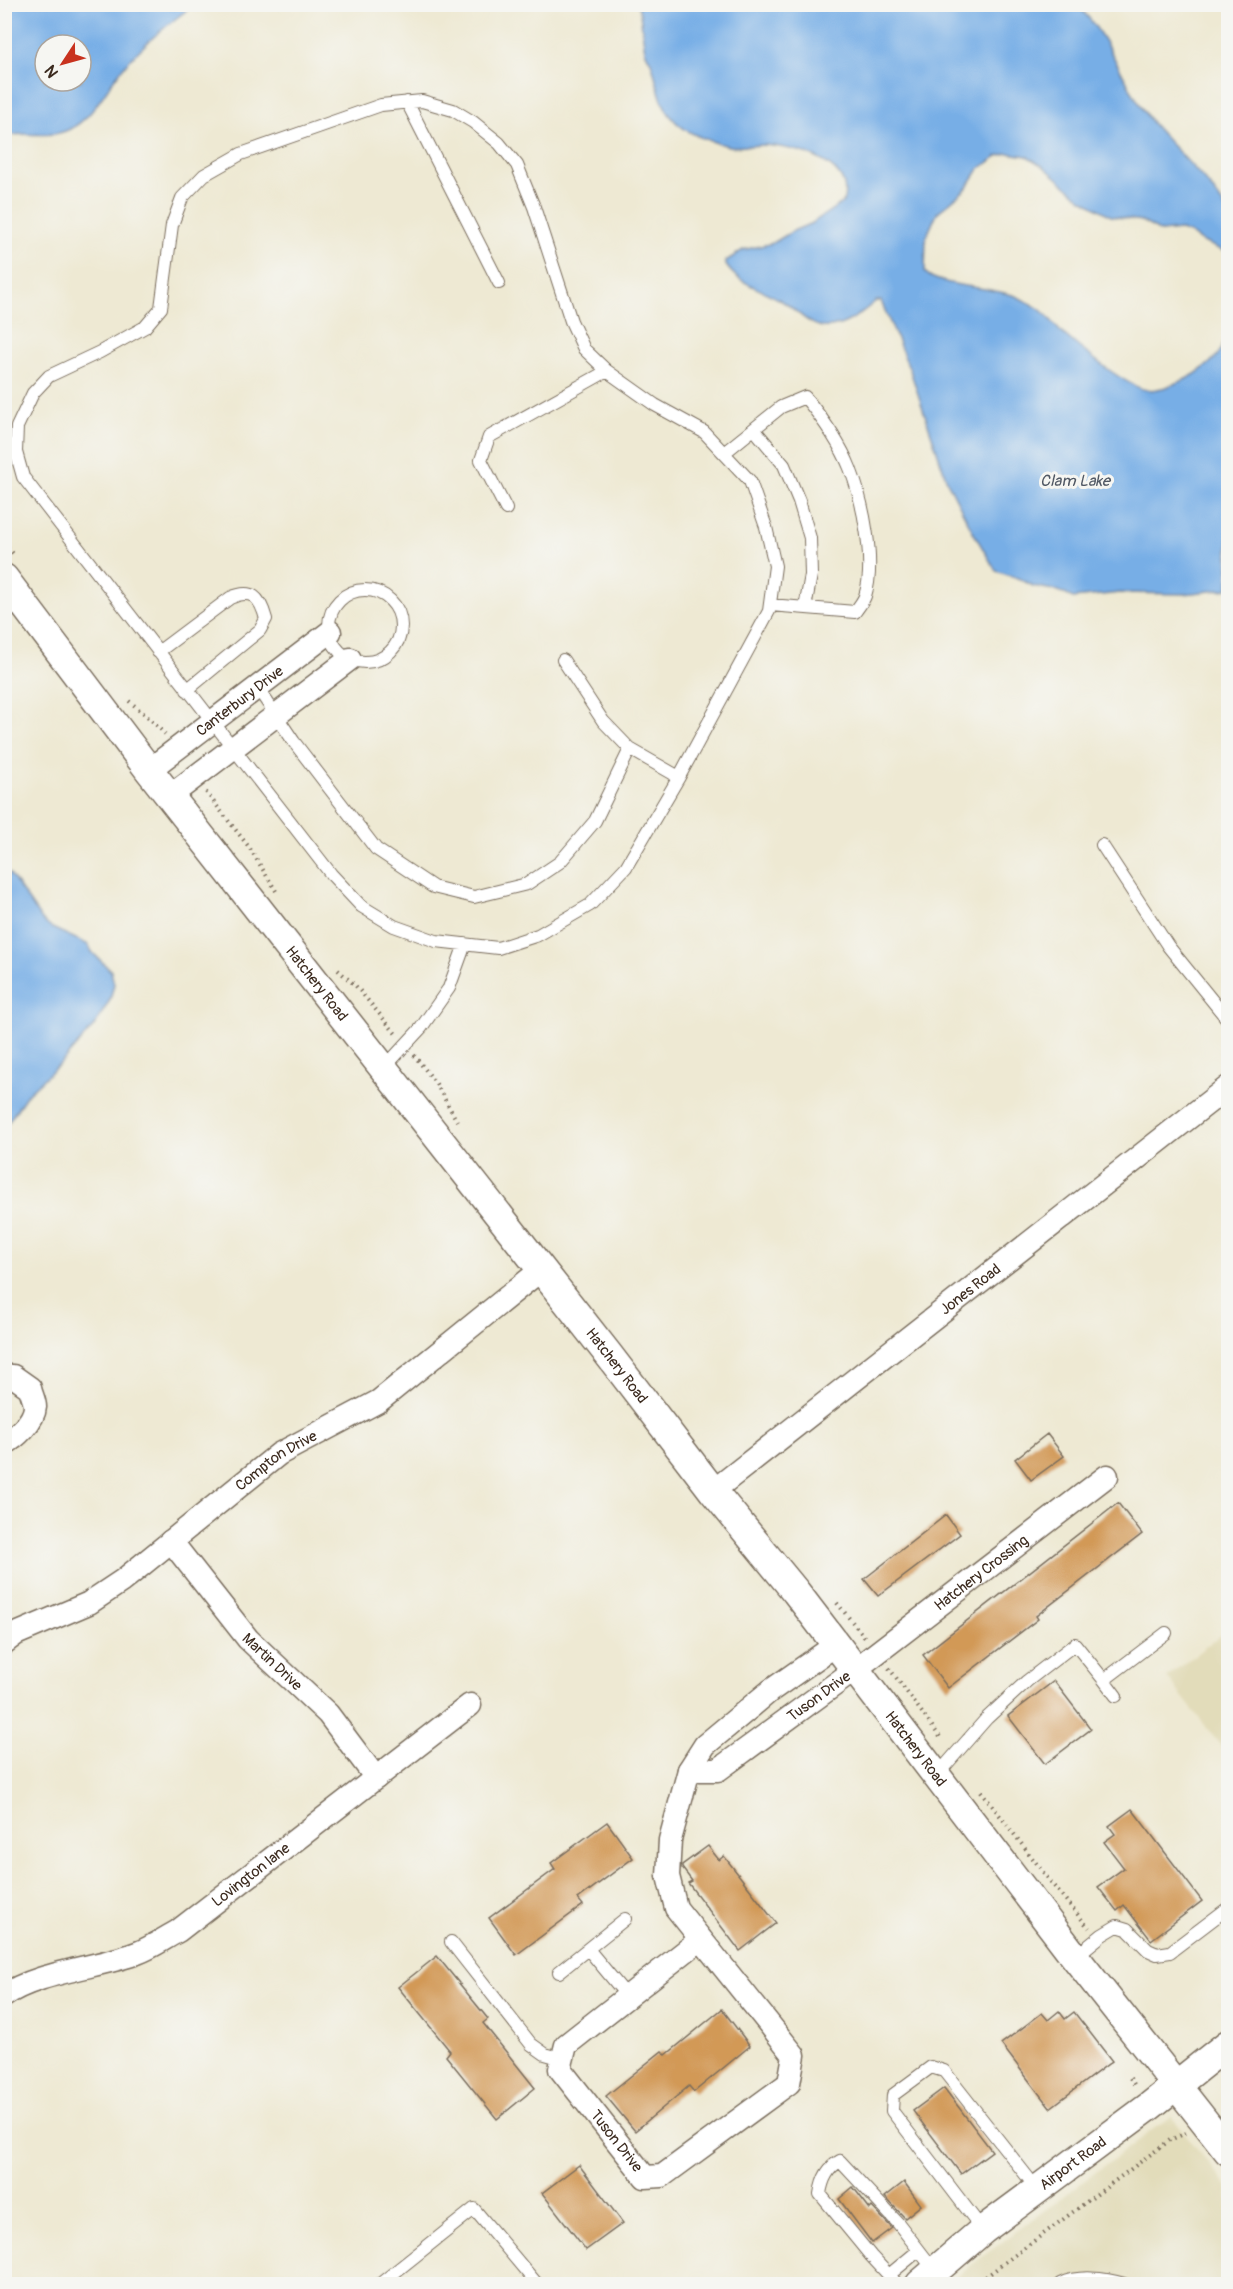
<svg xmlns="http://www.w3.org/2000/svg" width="1233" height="2289" font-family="Pangolin,sans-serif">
  <rect width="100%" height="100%" fill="#f6f6f2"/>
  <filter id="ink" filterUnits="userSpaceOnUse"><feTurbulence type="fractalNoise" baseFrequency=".0167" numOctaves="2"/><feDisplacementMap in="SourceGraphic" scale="12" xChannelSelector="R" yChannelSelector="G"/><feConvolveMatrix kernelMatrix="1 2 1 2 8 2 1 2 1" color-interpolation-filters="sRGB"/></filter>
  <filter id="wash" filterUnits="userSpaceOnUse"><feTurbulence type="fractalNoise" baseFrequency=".008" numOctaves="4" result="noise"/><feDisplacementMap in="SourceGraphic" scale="24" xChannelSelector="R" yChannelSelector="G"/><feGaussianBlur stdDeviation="1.35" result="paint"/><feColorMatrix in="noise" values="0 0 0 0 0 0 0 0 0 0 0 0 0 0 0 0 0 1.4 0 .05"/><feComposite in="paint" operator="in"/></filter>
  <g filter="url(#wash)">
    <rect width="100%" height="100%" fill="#eee9d3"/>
    <path fill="#e2dcba" d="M1228,1629V1755L1167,1677Z
      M1171,2116L1228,2187V2284H946Z"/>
    <path fill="#77aee6" stroke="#596c82" stroke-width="1.5" fill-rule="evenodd" d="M4,5L5,4L194,5C169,23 143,44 122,69C105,89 94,118 68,130C48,139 25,131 5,136ZM45,45H81V81H45Z
      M1077,5C1111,38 1124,87 1153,124C1171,146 1221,191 1228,216C1231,226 1229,242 1228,253L1201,241L1189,233L1180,230L1161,232L1141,221L1111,216L1082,199L1043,166L1027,156L1008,153L998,156L979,169L966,189L937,213L926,238L925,272C935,287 999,287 1020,298C1027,302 1037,306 1043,312C1050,317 1055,326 1061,332C1077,346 1130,390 1149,390C1160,390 1173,385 1184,380C1197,374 1216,361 1222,348C1225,341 1226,333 1228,326V589L1184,594L1120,593L1073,598L1058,591L1033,586L1020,579L996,571L973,532L947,481L910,370L881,301H876C861,313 844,329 823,327C807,325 794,307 780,300C762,289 738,284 726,265V261L743,250L773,243L793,231L812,223L843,202C856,162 793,147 765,145C753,145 741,148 729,146C712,142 687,134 675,121C659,105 658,82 651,62C649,58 646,54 645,50C642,35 642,19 638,5Z
      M5,870L10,874L42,920L50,927L87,944L93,953L111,971L114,984L110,1000L94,1026L62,1062L28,1093L5,1127Z"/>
    <g id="blocks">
      <path fill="#d29956" d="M1047,1434L1064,1456L1031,1480L1015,1459Z
        M1118,1503L1142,1534L1036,1616L1038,1619L948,1688L923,1655Z
        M946,1515L960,1534L878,1596L864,1579Z
        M1054,1681L1091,1729L1045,1764L1008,1716Z
        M1132,1809L1202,1901L1151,1940L1124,1905L1117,1911L1098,1887L1124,1868L1104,1842L1115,1834L1109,1826Z
        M607,1822L633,1858L578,1899L583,1905L516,1955L489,1918L555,1869L551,1863Z
        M708,1846L719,1860L724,1856L776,1923L740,1951L688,1883L692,1881L682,1868V1865Z
        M437,1956L488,2019L483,2023L535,2088L497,2119L446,2056L450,2051L398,1987Z
        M722,2009L750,2046L694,2092L689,2086L635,2131L606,2096L662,2051L666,2055Z
        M1059,2011L1065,2019L1074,2012L1112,2061L1050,2108L1001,2044L1042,2013L1048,2020Z
        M944,2088L992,2151L961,2174L913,2111Z
        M579,2165L623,2223L586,2250L542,2193Z
        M904,2182L921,2205L905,2218L885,2197Z
        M853,2187L870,2209L872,2207L892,2228L872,2243L839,2199Z"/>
    </g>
  </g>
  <g filter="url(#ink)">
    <use href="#blocks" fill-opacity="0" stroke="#7a6d5d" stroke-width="1.5"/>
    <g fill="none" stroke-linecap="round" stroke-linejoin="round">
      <defs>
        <path id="service" d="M422,101L453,110L473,122L499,143L517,165L534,207L571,321L584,349L607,371L655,405L704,432L750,481L766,527L775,566L769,611L679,777L626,867L590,905L538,935L498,948L436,941L394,926L361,906L331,874L23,477L16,452L17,427L33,393L49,376L100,352L145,327L161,308L172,225L182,198L204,175L241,154L381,105Z
          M407,102L499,283
          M754,429L784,465L799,501L810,538L811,575L805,608
          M724,453L781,407L805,397C822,418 840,443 850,468C863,501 876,562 865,596C863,602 858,607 855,612L770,605
          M506,509L481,460L489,437L607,371
          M329 626a36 36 0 1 1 72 0a36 36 0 1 1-72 0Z
          M158,652L230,598C252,588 260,597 266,619L260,630L187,690
          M563,660L603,721L630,749L679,777
          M257,687L294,742L376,849L433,887L474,897L527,884L560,862L595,821L630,749
          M1102,845L1168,946L1228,1020
          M383,1069L421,1028L449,988L465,944
          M1104,1680L1116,1696
          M937,1775L987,1718L1027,1681L1075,1644L1104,1680L1166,1633
          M451,1942L531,2044L545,2054L563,2059
          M588,1949L627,1996
          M1075,1957L1102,1935L1117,1926L1127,1929L1148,1950L1157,1954L1170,1952L1228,1908
          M559,1972L625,1919
          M983,2230L892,2111L893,2095L931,2067L944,2071L1037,2189
          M889,2275L918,2251
          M380,2284L474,2209L537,2284
          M897,2284L871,2256L820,2194C822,2180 827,2168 840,2161L898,2223L935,2271
          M1060,2284C1078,2275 1105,2278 1124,2284"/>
        <g id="minor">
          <path id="s1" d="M149,770L330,632"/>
          <path d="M170,796L350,659"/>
          <path d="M4,1376H13L30,1388C31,1394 35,1401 35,1407C34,1421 16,1438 4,1444"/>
          <path id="s2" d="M713,1491L1228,1087"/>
          <path id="s3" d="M171,1541L248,1639L328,1714L376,1778"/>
          <path id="s4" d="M4,1643L16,1634L89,1603L122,1581L279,1454L379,1401L542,1269"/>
          <path id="s5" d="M689,1770H718L856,1669L1107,1476"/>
          <path id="s6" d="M701,1939L566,2045L560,2069L645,2177L662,2176L789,2083L794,2055L676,1908L668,1876L670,1840L689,1770L705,1745L770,1691L837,1644"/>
          <path id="s7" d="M4,1996C34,1973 100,1967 137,1953C151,1948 165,1938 178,1931L470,1705"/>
        </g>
        <g id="tertiary">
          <path id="s8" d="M4,578L149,770L608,1354L713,1491L796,1592L1075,1957L1228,2151"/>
          <path id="s9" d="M920,2284L983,2230L1150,2106L1228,2044"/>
        </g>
      </defs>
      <use href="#service" stroke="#7a6d5d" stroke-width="14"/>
      <use href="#minor" stroke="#7a6d5d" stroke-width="25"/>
      <use href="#tertiary" stroke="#7a6d5d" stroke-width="31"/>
      <path stroke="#7a6d5d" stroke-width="4" stroke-dasharray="1.5 4.5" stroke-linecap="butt" d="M4,543L15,556
        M129,701L147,716L165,734
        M206,792L249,847L276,891
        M338,970L355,985L397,1035
        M414,1055L435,1082L457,1121
        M837,1603L866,1639
        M889,1668L940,1737
        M981,1791L1053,1885L1089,1928
        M1130,2078L1136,2087
        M976,2284L1170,2140L1186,2133"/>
      <use href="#service" stroke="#fff" stroke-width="12"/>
      <use href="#minor" stroke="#fff" stroke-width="22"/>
      <use href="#tertiary" stroke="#fff" stroke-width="28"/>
    </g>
  </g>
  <g text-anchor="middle" stroke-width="6" stroke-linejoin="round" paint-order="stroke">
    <g font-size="15" fill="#3b2a1e" stroke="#f6f6f2">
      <text dy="5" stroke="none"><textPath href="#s1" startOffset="114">Canterbury Drive</textPath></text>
      <text dy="5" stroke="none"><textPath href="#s8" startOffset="512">Hatchery Road</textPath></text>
      <text dy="5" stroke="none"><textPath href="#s2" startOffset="327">Jones Road</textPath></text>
      <text dy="5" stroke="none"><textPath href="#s8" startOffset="998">Hatchery Road</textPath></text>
      <text dy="5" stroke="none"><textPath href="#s4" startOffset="330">Compton Drive</textPath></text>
      <text dy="5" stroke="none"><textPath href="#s5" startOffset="358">Hatchery Crossing</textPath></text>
      <text dy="5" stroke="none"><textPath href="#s3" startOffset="158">Martin Drive</textPath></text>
      <text dy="5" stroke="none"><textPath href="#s5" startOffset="154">Tuson Drive</textPath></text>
      <text dy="5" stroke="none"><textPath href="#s8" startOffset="1484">Hatchery Road</textPath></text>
      <text dy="5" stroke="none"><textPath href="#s7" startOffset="279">Lovington lane</textPath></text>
      <text dy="5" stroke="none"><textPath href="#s6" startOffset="288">Tuson Drive</textPath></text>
      <text dy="5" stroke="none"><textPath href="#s9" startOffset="195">Airport Road</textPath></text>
    </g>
    <g font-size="16" font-style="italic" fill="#505864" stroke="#f6f6f2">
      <text x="1075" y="486">Clam Lake</text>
    </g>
  </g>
  <rect width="1233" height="2289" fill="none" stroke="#f6f6f2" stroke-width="24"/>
  <g transform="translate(63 63) rotate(234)"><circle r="28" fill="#f6f6f2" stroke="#aba49d" stroke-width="1.5"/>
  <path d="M0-4.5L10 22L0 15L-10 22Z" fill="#c8321e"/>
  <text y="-9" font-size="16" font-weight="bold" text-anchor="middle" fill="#3b2a1e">N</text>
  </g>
</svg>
